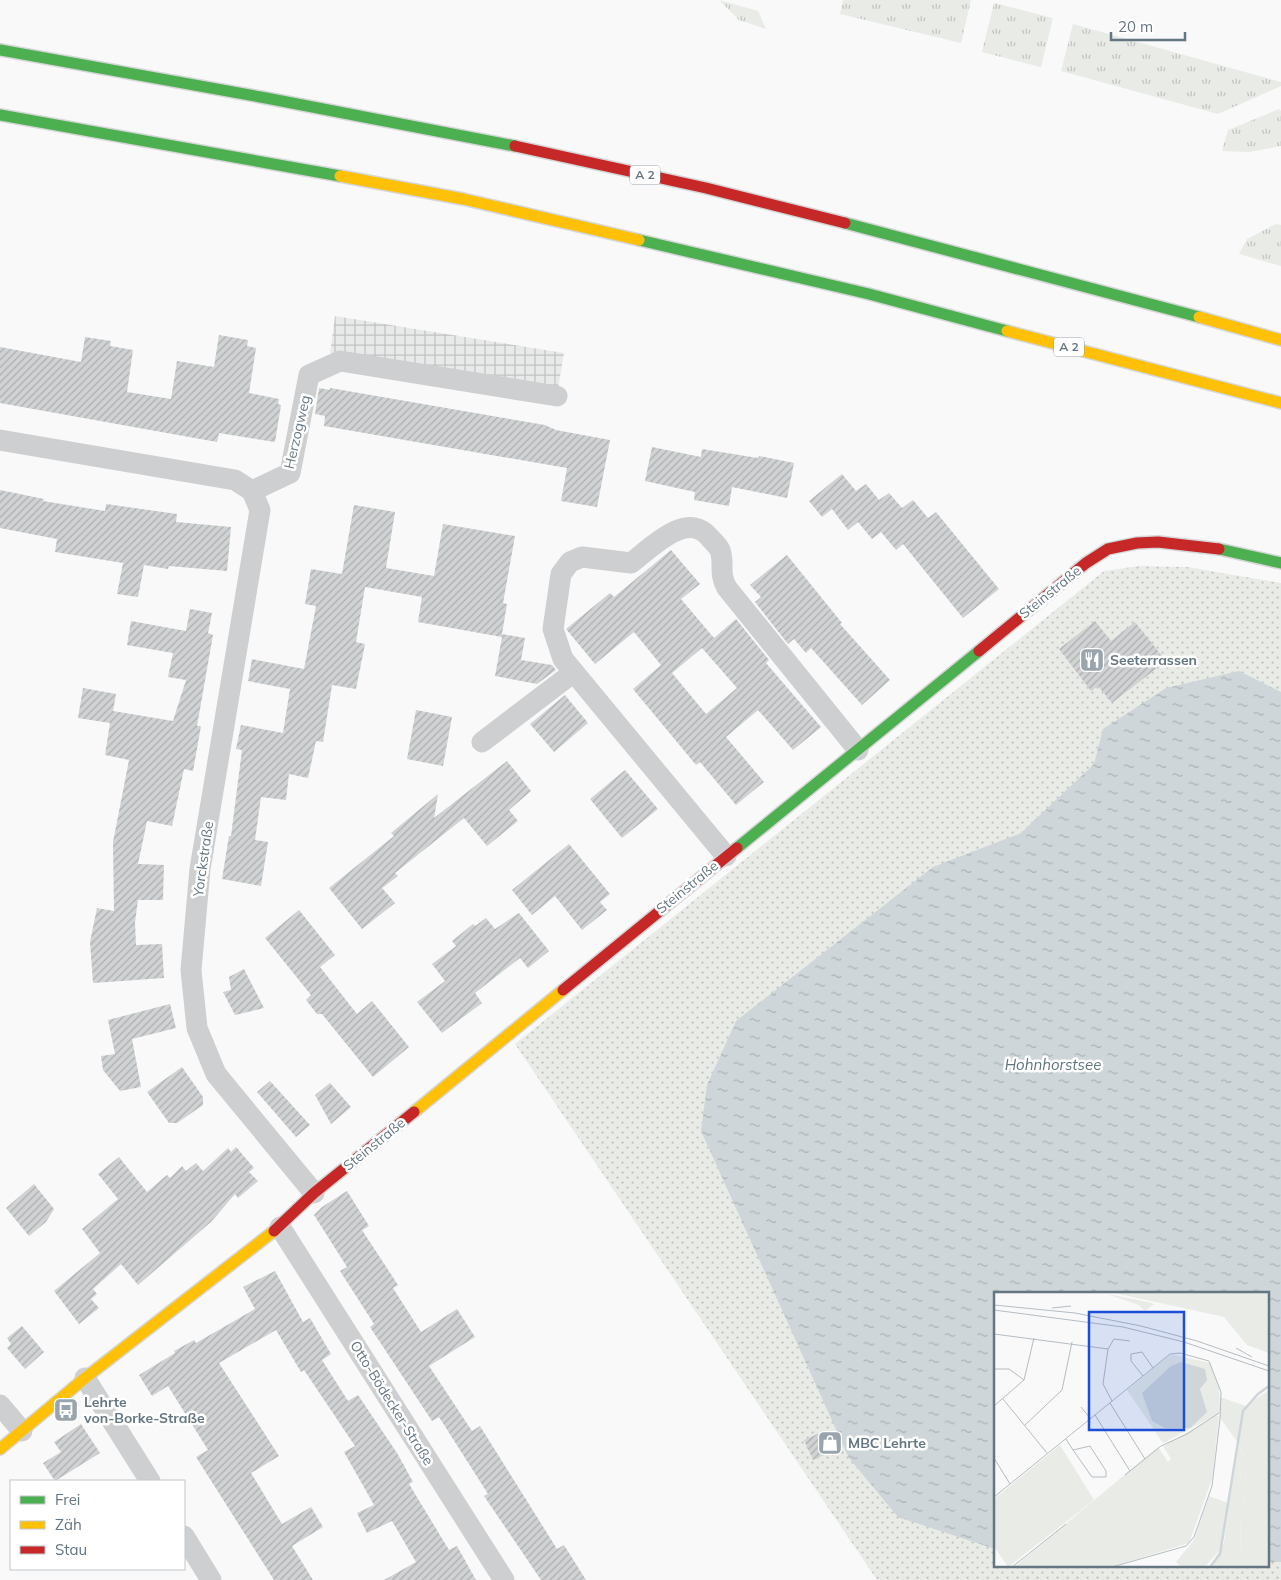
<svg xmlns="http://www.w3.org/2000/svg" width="1281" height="1580" font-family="Mulish,sans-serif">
  <defs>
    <pattern id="industrial-grid" width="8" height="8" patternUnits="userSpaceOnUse" patternTransform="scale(1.25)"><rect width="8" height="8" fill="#e8e9e9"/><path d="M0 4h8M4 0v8" fill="none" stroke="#c0c1c2"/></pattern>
    <pattern id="grass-tufts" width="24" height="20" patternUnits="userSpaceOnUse" patternTransform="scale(1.25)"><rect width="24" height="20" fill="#e8ebe6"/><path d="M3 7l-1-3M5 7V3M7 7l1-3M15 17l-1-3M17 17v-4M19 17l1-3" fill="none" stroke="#c0c3c0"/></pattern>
    <pattern id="park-dots" width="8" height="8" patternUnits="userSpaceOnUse" patternTransform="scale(1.25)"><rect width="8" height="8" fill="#e8ebe6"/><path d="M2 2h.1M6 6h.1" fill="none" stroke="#c0c3c0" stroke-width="1.8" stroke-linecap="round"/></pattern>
    <pattern id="water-ripples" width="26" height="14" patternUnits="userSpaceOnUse" patternTransform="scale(1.25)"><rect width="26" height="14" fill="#ced6d9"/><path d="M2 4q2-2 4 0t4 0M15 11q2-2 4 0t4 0" fill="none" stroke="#abb2b5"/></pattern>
    <pattern id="building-hatch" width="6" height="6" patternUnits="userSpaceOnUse" patternTransform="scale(1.25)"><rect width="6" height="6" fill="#d0d2d3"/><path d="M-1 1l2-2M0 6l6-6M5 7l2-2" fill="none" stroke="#acafb1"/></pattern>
  </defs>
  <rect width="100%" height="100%" fill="#f9f9f9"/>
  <path fill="url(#industrial-grid)" d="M335,316L564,353L558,389L330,353Z"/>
  <path fill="url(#grass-tufts)" d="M719,0L758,11L766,29L739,20Z
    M843,0H971L961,43L840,14Z
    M994,3L1053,18L1041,67L982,52Z
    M1073,24L1281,82V86L1218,114L1061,71Z
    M1279,109L1281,111V146L1249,152L1222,151L1228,130Z
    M1276,224L1281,225V266L1239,254L1247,239Z"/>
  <path fill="url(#park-dots)" fill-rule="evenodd" d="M1139,566L1187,567L1281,583V1580H877L515,1044L1104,571ZM995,1294H1267V1566H995Z"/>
  <path fill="url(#water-ripples)" d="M1239,671L1281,692V1562H1267V1294H995V1549L898,1517L849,1458L701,1131L707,1085L736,1021L933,867L1021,833L1094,764L1103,729L1166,688Z"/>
  <path fill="url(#building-hatch)" fill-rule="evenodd" d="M219,335L248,340L247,346L256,348L249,393L279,399L278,404L281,405L275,442L219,433L217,442L0,403V347L81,362L85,337L111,341L110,346L133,350L127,392L171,399L177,361L214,367Z
    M319,388L330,390V388L545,425L556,430L610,440L597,507L561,501L567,468L324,426L325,416L315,414Z
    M652,447L701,457L702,449L758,458L759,456L794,463L787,498L732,487L729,506L694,500L695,492L645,481Z
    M842,474L856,491L866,484L879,500L889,493L902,508L913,500L928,518L936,512L999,589L963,618L903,544L896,550L881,532L872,539L858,522L848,530L832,509L822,517L809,501Z
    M0,490L44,499L43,501L105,511L106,504L177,514L176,522L231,527L227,571L169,566L168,569L144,565L138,597L117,594L123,563L55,552L57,539L0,528Z
    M354,505L395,512L386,568L434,576L443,524L515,536L503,603L507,604L502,634L525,638L521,660L552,665L556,670L537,684L495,676L502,637L418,622L422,597L365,587L356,642L365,644L356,689L332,685L323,742L316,741L308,778L289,774L286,800L261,797L255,840L268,842L261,886L222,879L229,836H231L242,750L236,749L241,725L283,733L290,689L248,681L252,659L304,669L316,606L305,604L311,569L342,574Z
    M671,550L700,584L681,599L714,638L736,619L769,660L766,663L821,727L793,750L758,710L726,737L764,782L736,805L700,762L696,765L633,689L661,665L634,632L595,664L566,629L610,593L614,597ZM702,648L737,688L706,714L672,673Z
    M787,555L842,623L840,624L890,680L862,705L811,648L806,653L794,639L788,644L755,602L761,597L750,585Z
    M190,609L212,613L208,633L213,635L197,726H201L193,771L184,769L172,826L147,821L138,864L164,865L163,900H138L135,922L136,945L162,944L164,978L93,983L90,942L97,908L114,911L113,842L129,760L105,755L110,723L78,718L83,688L116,694L113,711L173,721L186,680L168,677L173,653L127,645L131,621L186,631Z
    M1095,621L1111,641L1135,622L1166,661L1112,703L1098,686L1091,691L1059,649Z
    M565,695L588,723L554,752L530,724Z
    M416,710L452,717L443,766L407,759Z
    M507,761L531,791L509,810L518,821L487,846L464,818L395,873L398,876L382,888L395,903L362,929L329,888L394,836L391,833L438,794L434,818Z
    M625,770L658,809L622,838L590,799Z
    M569,844L610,894L600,902L607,910L582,930L555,896L532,915L512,890Z
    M299,910L335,955L320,967L357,1014L372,1001L409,1047L373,1077L322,1014H317L306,1000L311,995L265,938Z
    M519,913L549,951L528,968L520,958L475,993L482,1003L442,1033L417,1002L445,981L432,964L456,946L452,941L473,924L475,926L486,918L495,929Z
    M244,969L264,1008L235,1015L223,992L231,990L229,977Z
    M170,1004L176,1028L132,1039L141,1087L120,1091L103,1070L101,1056L115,1054L108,1020Z
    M182,1067L203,1097V1105L177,1123H169L147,1092Z
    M270,1081L310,1125L296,1137L257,1092Z
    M330,1083L351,1107L331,1124L315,1095Z
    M236,1147L254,1168L249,1172L258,1181L238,1198L235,1194L211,1222L138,1285L121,1264L93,1289L97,1294L91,1299L99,1308L79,1324L54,1291L100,1253L82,1229L118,1199L98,1174L119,1157L147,1192L167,1175L170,1178L182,1166L186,1171L196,1163L203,1171L228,1148L231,1152Z
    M34,1184L54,1209L46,1222L29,1236L6,1208Z
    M347,1191L369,1226L362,1230L398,1285L393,1288L421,1332L457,1309L475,1337L429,1366L472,1431L480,1426L557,1549L564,1545L586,1580H541L484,1496L488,1494L439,1417L432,1421L370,1327L374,1324L340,1271L347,1267L314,1215L322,1207Z
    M275,1271L303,1322L310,1318L331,1354L322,1360L348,1401L358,1395L397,1453L413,1482L409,1484L449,1550L457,1546L476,1580H384L416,1562L392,1521L367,1533L357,1513L374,1505L344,1452L355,1446L304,1370L301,1372L276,1330L219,1363L279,1456L251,1473L282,1524L311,1507L323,1527L292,1546L313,1580H274L196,1457L208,1450L168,1386L152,1396L139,1375L175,1353L174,1351L194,1340L196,1343L255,1309L243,1287Z
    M22,1326L44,1352L25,1369L7,1348L11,1344L7,1338Z
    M81,1424L100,1453L55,1481L43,1463L61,1452L54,1442Z
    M824,1431L833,1451L813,1460L804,1440Z"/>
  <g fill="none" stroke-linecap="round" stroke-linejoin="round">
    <defs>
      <path id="fast" d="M0,50L266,98L515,146
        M0,115L340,176
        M845,223L1199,317
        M639,240L869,294L1007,331
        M1219,549L1281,563
        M737,848L979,651"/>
      <path id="slow" d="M340,176L463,199L639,240
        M1199,317L1281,340
        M1007,331L1281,403
        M414,1112L563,990
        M0,1449L85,1378L274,1231"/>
      <path id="jam" d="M515,146L706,188L845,223
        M979,651L1086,563L1108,549L1137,543L1158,542L1219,549
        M563,990L737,848
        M274,1231L314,1193L414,1112"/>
    </defs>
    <use href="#fast" stroke="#d5d6d7" stroke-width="14"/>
    <use href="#slow" stroke="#d5d6d7" stroke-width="14"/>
    <use href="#jam" stroke="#d5d6d7" stroke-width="14"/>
    <path stroke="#cecfd0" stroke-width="21" d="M0,440L235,480L252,491
      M252,491L260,510L200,869L191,970L197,1028L216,1074L314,1193
      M252,491L290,473L309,375L340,361L557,396
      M482,742L574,672
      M726,856L563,659L553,629L561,574L570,562L582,557L631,563C651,548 688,509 710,538C713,541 718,546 720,550C725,564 718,572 727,588L858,750
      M280,1227L504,1580
      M85,1378L150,1481
      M0,1405L22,1431
      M184,1536L211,1580"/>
    <use href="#fast" stroke="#4caf50" stroke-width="11"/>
    <use href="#slow" stroke="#ffc107" stroke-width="11"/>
    <use href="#jam" stroke="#c62828" stroke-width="11"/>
  </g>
  <defs>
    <symbol id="restaurant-square" viewBox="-11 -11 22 22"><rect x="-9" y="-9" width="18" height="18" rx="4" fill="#99a4ac" stroke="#fff"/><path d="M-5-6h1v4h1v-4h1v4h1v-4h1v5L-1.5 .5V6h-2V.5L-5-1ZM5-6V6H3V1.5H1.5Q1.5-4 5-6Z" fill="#fff"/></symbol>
    <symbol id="bus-square" viewBox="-11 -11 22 22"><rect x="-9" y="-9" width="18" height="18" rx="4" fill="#99a4ac" stroke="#fff"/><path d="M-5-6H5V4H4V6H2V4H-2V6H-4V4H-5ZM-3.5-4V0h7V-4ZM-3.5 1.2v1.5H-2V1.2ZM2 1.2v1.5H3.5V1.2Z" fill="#fff"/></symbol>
    <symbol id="shop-square" viewBox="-11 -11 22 22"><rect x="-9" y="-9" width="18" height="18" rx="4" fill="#99a4ac" stroke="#fff"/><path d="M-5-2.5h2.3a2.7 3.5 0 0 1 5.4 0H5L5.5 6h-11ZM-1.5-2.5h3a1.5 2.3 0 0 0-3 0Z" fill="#fff"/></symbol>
  </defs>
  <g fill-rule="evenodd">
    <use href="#restaurant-square" x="1078" y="646" width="28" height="28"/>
    <use href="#bus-square" x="52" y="1396" width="28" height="28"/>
    <use href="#shop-square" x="816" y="1429" width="28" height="28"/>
  </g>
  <g text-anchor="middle" stroke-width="5" stroke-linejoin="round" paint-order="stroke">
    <g fill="#fff" stroke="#939fa8" stroke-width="1">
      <rect x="630" y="165.5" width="30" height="19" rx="4"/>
      <rect x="1054" y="337.5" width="30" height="19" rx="4"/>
    </g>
    <g font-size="12" font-weight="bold" fill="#657683">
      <text x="645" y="179">A 2</text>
      <text x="1069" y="351">A 2</text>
    </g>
    <g font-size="14" fill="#657683" stroke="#fff">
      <text transform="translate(297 432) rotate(-77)" y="5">Herzogweg</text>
      <text transform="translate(1050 592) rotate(-39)" y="5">Steinstraße</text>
      <text transform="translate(203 859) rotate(-82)" y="5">Yorckstraße</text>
      <text transform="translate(687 887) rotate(-39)" y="5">Steinstraße</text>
      <text transform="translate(374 1144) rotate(-39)" y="5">Steinstraße</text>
      <text transform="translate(392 1403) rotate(58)" y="5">Otto-Bödecker-Straße</text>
    </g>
    <g font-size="14" font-weight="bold" fill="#657683" stroke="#fff" text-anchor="start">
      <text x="1110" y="665">Seeterrassen</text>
      <text x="84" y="1407">Lehrte<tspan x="84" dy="16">von-Borke-Straße</tspan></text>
      <text x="848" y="1448">MBC Lehrte</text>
    </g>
    <g font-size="15" font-style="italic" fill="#60757c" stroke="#fff">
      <text x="1053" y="1070">Hohnhorstsee</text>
    </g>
  </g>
  <g transform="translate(994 1292)">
    <rect width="275" height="275" fill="#f9f9f9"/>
    <path d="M113,2L154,10L160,12L151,19L145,13ZM234,220L247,221L246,268L224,261L230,251Z" fill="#e8ebe6"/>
    <path d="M116,0H275V61L253,53L230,25ZM275,98V275H216L224,261L246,268L247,222L250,221L252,169L245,152L226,126V105L252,114Z" fill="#e8ebe6"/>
    <path d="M66,153L100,208L14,275L0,254V207Z" fill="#e8ebe6"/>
    <path d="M177,62L216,71L225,96L226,121L169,151L133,98ZM223,123L225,125L218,187L195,251L117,275H20L164,155L174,170L177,167L169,154Z" fill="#e8ebe6"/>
    <path d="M245,153L252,169L250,222L234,220ZM215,204L234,211L228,255L211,275H188L182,270L200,248Z" fill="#e8ebe6"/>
    <path d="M187,70L211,77L213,88L206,97L213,120L196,136H171L158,129L148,101L177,74Z" fill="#ced6d9"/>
    <path fill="none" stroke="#ced6d9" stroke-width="2.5" d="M216,275L226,262L249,119L264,102L275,94"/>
    <path fill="none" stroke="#b5bdc3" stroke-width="1" d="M0,13L81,21L147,34L203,49L275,74M58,16L77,14M0,18L129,35L190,50L275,79M0,42L114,57M242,56L258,65M114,57L109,92L118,109M114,57L120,47L136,49M0,77H15L30,88M149,84L137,69V62L148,60L159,76M9,107L53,161M116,111L151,167M0,114L30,88L40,46M87,115L97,127M101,123L136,179M31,133L68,98L78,50M72,147L79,158L98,185H112V179L96,154L79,158M0,166L16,192M131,183L167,154L193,142L225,121M0,205L176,62L186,61L215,69L227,100L226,127L218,194L200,245L192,254L118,275M18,275L72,232"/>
    <path fill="#1d4ed8" fill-opacity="0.15" stroke="#1d4ed8" stroke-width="2.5" d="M95,20H190V138H95Z"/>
    <rect width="275" height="275" fill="none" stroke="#657683" stroke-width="2.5"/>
  </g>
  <rect x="10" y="1480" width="175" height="90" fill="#ffffff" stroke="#c1c8cd"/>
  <rect x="20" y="1496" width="25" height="8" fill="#4caf50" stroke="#c1c8cd"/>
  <text x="55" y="1505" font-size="15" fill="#657683">Frei</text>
  <rect x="20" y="1521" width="25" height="8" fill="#ffc107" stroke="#c1c8cd"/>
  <text x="55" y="1530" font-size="15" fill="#657683">Zäh</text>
  <rect x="20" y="1546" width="25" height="8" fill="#c62828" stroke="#c1c8cd"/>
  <text x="55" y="1555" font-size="15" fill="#657683">Stau</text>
  <path d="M1111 32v8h74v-8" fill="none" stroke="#657683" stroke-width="2.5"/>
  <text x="1118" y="32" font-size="15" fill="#657683" stroke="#ffffff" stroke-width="4" paint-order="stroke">20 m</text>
</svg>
